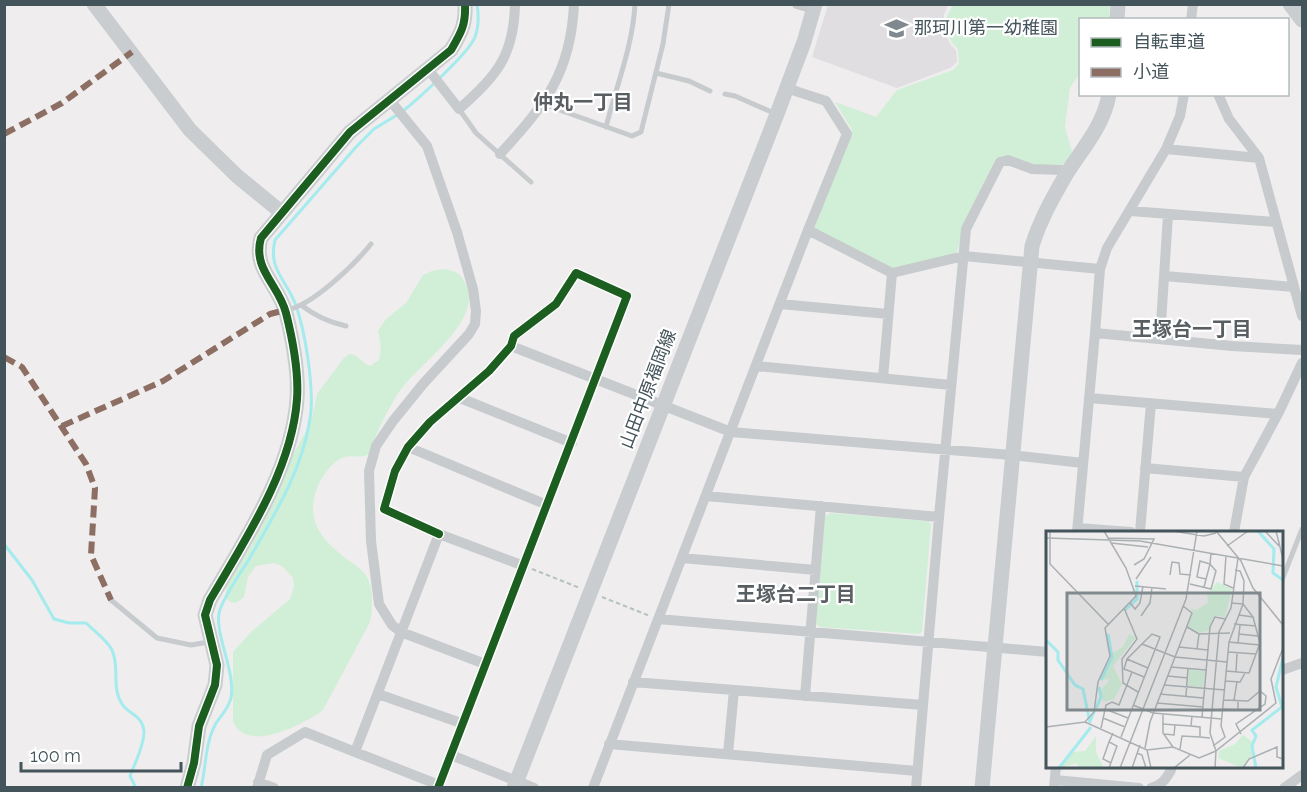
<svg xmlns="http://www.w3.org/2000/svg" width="1307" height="792" font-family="Raleway,'Noto Sans JP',sans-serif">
  <rect width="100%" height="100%" fill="#efedee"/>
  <path fill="#e0dee0" d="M828,5H948L944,15V30L950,44L956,50L957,62L950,68L897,88L812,57Z"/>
  <path fill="#d1efd7" d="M953,5H1110L1109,19L1080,20V73L1070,88L1065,127L1072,152L1066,162L1062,165L1038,166L1006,156L995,160L964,223L957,253L895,269L814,229L852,130L835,102L876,117L897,90L953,70L959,64L958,49L952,43L947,31V16Z
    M443,269C457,271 461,273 467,287C481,324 415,366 397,395C386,413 376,433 369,454C359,460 349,452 338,460C328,467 318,482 315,494C306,526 328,545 351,562C358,567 364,571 368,579C371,586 372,593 372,601C372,610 372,616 369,624L323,710L318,714C297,726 248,753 233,722V652L251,632L290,599L294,587L293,578L282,566L274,563L256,566L248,577L244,597L236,603L230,602L225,597L227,584L251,546L283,472L305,433L312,418L317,394L343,359L349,354C359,354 361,363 370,366L379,360L381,348L378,331L386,319L406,303L423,275L432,271Z
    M831,513L928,521L931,524L922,631L919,634L820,627L816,624L825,516Z"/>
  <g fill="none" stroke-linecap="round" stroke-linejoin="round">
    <path stroke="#a4ebee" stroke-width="3" d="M403,111C418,99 469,53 475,37C479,26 479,16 477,4
      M4,544L32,580L54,619L69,623H86C94,631 107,640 112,650C120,667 111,687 122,704C128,714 143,715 144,732C144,746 135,763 130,776L136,788
      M201,788C206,768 205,744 215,725C220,716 228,710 231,698C236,673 215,635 219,613C222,600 240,573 248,561C275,514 305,466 311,411C313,382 305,329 295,303C285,278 268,269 275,240L356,147L374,129L397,115"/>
    <path stroke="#b5c2bd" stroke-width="2" stroke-dasharray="4.5 3" stroke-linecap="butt" d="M532,569L580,588
      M602,597L650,616"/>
    <path stroke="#c7cbcd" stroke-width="5" d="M656,73L689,81L710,91
      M725,94L735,96L776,114
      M543,104L632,136L641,132L663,44L669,4
      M459,109L476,133L531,182
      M606,127C616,87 633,45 635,4
      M301,305C315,316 328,322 346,326
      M287,310C313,305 355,264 371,244
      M1282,580L1302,529
      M111,600L157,638L191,645L209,642"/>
    <path stroke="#c7cbcd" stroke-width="10" d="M797,4L814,9
      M1191,20L1193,4
      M428,69L459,109C496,77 514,56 515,4
      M1184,94L1180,116L1166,149L1107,248L1100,269L1095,333L1232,346L1302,350
      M389,99L427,146L457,232L473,289L476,311L475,324L469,334L423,384L393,421L376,446L369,471L371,541L379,604L392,625L401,632L485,664
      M1166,149L1259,158L1229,119L1218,94
      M500,154C545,105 571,73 574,4
      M1259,158L1302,316
      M1130,211L1276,222
      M808,230L892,273L883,378
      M892,273L964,256L1100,269
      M1164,276L1294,287
      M780,304L888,314
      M1160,339L1168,215
      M511,346L731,432L1011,455L1083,463
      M756,366L951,385
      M460,398L572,443
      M1089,398L1278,414L1302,363
      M408,447L547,505
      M1145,468L1244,477
      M706,496L939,517
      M1078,528L1131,532
      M1077,532L1095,333
      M1140,532L1151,403
      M1234,532L1244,477L1278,414
      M682,558L816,570
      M658,619L1048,652
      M1282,670L1302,663
      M633,682L923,705
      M378,694L461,723
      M805,696L821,506
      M609,744L917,771
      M355,752L439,785
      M728,754L734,690
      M451,755L534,788
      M1055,780L1139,788
      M258,782L274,788
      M257,788L267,755L305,732L355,752L439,534L524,566
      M438,788L627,296L576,273L556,304L514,336L511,346L489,371L430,422L408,447L395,471L384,509L439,534
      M593,788L808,230L847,134L826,101L786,88
      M916,788L939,517L966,229L1000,162L1008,160L1032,169L1061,170L1067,174
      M1054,788L1056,766
      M1151,788C1162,785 1166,779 1171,770V766
      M1284,788L1302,775"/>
    <path stroke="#c9cdcf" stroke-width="15" d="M94,4L190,130L237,176L281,212
      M1290,4L1302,20
      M1117,20L1118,4
      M187,788L194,763L199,726L215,685L217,665L205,615L210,600C245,540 292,470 297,399C299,371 293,341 286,313C279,285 252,269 261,238L350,132L451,50C461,33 466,25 465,4
      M514,788L777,114L804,42L815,4
      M982,788L1032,246C1040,220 1053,197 1067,173C1083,148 1104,125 1109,94"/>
    <path stroke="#8d6e63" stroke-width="6" stroke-dasharray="12 6" stroke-linecap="butt" d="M4,134L62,103L132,52
      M4,357L22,367L86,464L95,488L91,555L111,600
      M62,426L163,381L270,314L286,310"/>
    <defs>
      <path id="cycleway" d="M187,788L194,763L199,726L215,685L217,665L205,615L210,600C245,540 292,470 297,399C299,371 293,341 286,313C279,285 252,269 261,238L350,132L451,50C461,33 466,25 465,4
        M438,788L627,296L576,273L556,304L514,336L511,346L489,371L430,422L408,447L395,471L384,509L439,534"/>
    </defs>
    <use href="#cycleway" stroke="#fff" stroke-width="11"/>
    <use href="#cycleway" stroke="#1b5e20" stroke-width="8"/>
  </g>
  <defs>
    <symbol id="school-bare" viewBox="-9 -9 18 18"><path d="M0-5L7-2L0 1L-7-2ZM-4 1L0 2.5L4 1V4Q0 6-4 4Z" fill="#808a8e" stroke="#fff" stroke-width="2.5" paint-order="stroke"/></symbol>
  </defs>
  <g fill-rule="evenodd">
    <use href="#school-bare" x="880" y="12" width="33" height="33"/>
  </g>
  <g text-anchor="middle" stroke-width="4.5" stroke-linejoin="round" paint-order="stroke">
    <g font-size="18" fill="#44545b" stroke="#fff" text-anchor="start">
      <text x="914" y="34">那珂川第一幼稚園</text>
    </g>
    <g font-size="18" fill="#44545b" stroke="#fff">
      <text transform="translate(648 389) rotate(-69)" y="6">山田中原福岡線</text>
    </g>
    <g font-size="20" font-weight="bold" fill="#595e62" stroke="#fff">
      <text x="583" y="109">仲丸一丁目</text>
      <text x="1192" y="336">王塚台一丁目</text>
      <text x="796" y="601">王塚台二丁目</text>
    </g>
  </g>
  <g transform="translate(1046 531)">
    <rect width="237" height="237" fill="#efedee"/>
    <path d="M171,51L186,58L179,86L170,85L162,100L153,102L141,96L147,81L144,77L150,79L162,72L161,64ZM83,103L90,106L67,135L76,153L68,168L57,171L55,159L64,148L54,149L68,121L77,116ZM143,139L159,140L157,156L142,155ZM201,199L197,204L207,211L206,225L196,237L172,227L173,220L189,213ZM50,205V221L58,237H33L31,232L14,237L25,221L39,220Z" fill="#d1efd7"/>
    <path fill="none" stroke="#a4ebee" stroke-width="3" d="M212,0L228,18L227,42L237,49M79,79L91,68V50M0,109L12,121V129L29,154L37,158L44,192M55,149L66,126L62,103M44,190L55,166L53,156M13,237L45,196M210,237L206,215L210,205L206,199L236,176L230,156L237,127"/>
    <path fill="none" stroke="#abb0b3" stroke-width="1.5" d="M4,0V33L62,93M127,0L158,5L170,2M170,0L195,30L207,57L237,94M219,0L233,15M230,0L237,28M0,7L94,10L237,35M62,7L108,8L98,28L88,34M65,12L102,16M181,15L202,0M180,25L178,53L187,57M124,44L126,31L133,32L134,43L145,44M90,48L105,26M144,53L165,58L170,40L164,33L165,22M89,55L120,58M158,56L164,33L154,30L151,46L160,48M84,72L89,78L94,72L97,55M185,72L197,73L198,50L194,40L189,39M78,77L91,108L76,128L77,152L92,161M193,84L207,86L197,73L183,111L214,114M95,85L104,72L106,56M188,93L210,95M141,96L153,103L151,118M153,103L184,102M193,103L212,105M192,112L194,94M96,113L129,126L181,131M133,116L162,119M182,121L210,123L214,112L207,86M81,128L102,137M125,136L160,139M180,140L203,142L210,123M190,141L191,122M122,145L142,147M179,150L194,151L199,142M118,154L179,159M114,163L157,167M140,165L142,137M178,169L202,170L214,160L220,165L219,173L190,193L195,203M188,169L191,151M111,172L157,176M87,174L107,182L176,188M59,178L82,187M177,178L192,179V170M117,182V202L127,216M146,185L145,195L154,196V206L164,207M156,186L164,96L169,86L179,88M57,187L79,196M39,191L48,181L52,151L64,125L59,97L90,65L80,37L58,0M116,193L145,195M0,196L39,191L101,219L127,216L153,227L170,220L164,202L173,101L185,77L192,27M55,197L60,174L66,171L73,174L86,141L98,146M118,203L128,204L129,194M75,206L114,106L106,103L81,128L78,138L86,141M63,211L57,228L65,232M167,215L179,206L175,195L183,111M99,217L104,191L146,82L137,75M134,218L136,205L154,206M101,219L105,237M91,222L96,224L100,237M63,237L71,215L63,211L67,202M74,237L140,68L151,0M86,237L94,214M128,237L144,224M169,237L170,220L230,172L225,148L237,117M197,237L203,228L231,216V226L237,228"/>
    <path fill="#808a8e" fill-opacity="0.15" stroke="#808a8e" stroke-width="3" d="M21,62H214V179H21Z"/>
    <rect width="237" height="237" fill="none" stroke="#44545b" stroke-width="3"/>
  </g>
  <rect width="1307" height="792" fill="none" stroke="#44545b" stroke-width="12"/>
  <rect x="1079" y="18" width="210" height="78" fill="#ffffff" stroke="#b4bbbd" stroke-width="1.5"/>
  <rect x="1091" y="38" width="30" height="9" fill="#1b5e20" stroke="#b4bbbd" stroke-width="1.5"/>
  <text x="1133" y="48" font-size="18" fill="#44545b">自転車道</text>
  <rect x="1091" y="68" width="30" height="9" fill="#8d6e63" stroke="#b4bbbd" stroke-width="1.5"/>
  <text x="1133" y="78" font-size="18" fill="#44545b">小道</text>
  <path d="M21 762v9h160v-9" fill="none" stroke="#44545b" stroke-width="3"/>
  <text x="30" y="762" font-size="18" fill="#44545b" stroke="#ffffff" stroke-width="4.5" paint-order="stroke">100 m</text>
</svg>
